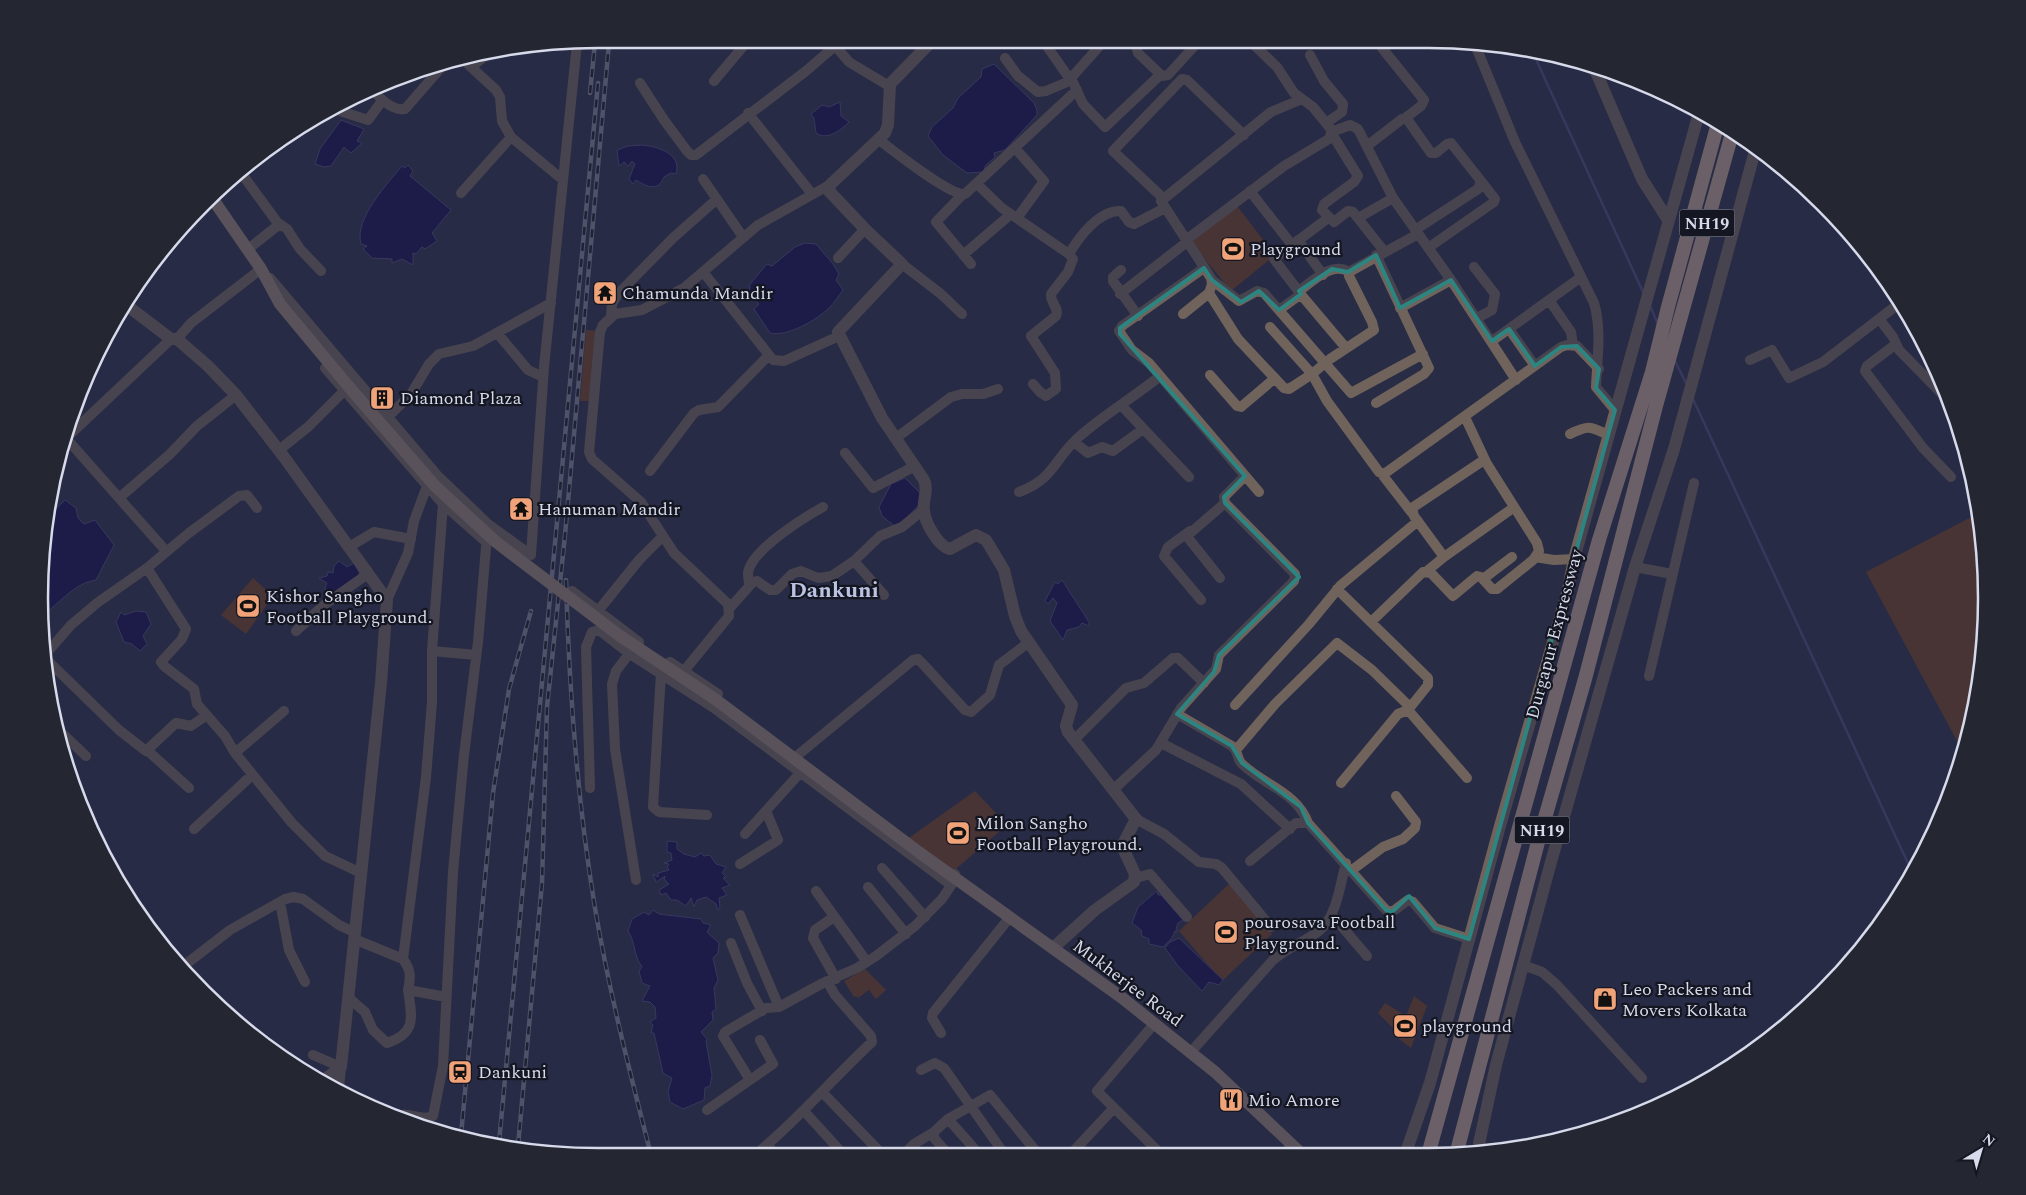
<svg xmlns="http://www.w3.org/2000/svg" width="2026" height="1195" font-family="Spectral,serif">
  <rect width="100%" height="100%" fill="#282c45"/>
  <path fill="#703e20" d="M1237,206L1275,255L1231,291L1191,242Z
    M586,330L598,331L590,401H580Z
    M1979,513L1987,598L1976,707L1963,752L1866,572Z
    M253,578L273,596L246,634L221,615Z
    M975,791L1007,825L950,874L906,840Z
    M1231,882L1272,934L1222,981L1179,931Z
    M865,969L886,990L876,999L869,990L858,998L856,996L854,997L844,981Z
    M1414,996L1427,1006L1411,1048L1399,1039L1401,1036L1378,1013L1385,1003L1406,1016Z"/>
  <path fill="#11074d" stroke="#4c467c" d="M994,64L1034,103L1037,110V115L1005,150L994,153L995,157L986,165L983,172L967,173L943,155L928,136L932,127L953,108L958,98L981,77L982,69Z
    M840,102L841,116L849,122C841,130 827,141 816,133L814,118L811,114L822,105L829,107Z
    M341,120L364,129L357,141L362,143L351,153L344,147L331,166L324,167L315,164L320,149Z
    M643,145C659,147 682,154 676,174L671,173L664,177C658,192 647,187 636,180L633,184L629,179L635,164L632,161L628,166L624,162L619,166L617,150L628,146Z
    M408,165L413,171L410,176L451,210L432,233L437,241L425,249L422,247L416,254L413,253V265L402,259L392,263V259L372,258L363,249L367,246L361,244C354,219 387,184 402,166L405,168Z
    M805,243L816,244L833,264L839,274L836,280L843,290C838,296 834,304 828,309C815,321 787,337 770,333L754,309L759,304L749,292L750,284L767,264L772,266L795,247Z
    M905,478L922,495L918,506L897,528L882,516L879,507L891,484Z
    M65,500L76,508L78,518L84,524L95,520L114,545L96,580C76,583 62,600 46,613L40,606L39,598L43,532L46,527L47,518Z
    M339,561L347,567L354,563L360,574L329,596L325,588L327,583L319,578L327,576L328,572L333,573L334,566Z
    M1062,580L1089,622V626L1082,623L1079,627L1067,630L1063,640L1050,621L1057,603L1053,598L1048,604L1045,601L1055,582L1058,584Z
    M136,611L146,612L151,624L143,636L147,644L140,651L132,644L124,642L116,622L121,612L124,615Z
    M667,841L677,842V849L684,854L695,857L701,853L704,856L710,855L716,864L726,867L722,873L726,877L723,878L730,885L722,888L727,895L719,898L720,908L718,910L716,904L706,897L697,900L694,907L691,898L686,906L677,900H671L666,893L661,895L659,890L669,884L664,879L665,876L656,882L653,874L658,877V873L669,870L667,867L669,864L664,863L672,860L671,853L667,852Z
    M1157,891L1158,895H1161L1183,920L1178,923L1176,929L1178,931H1175L1172,938L1163,947L1149,944V939L1142,936L1141,930L1132,923L1138,907Z
    M653,910L659,914L701,919L703,923L711,925L707,932L719,943L718,953L713,958L718,980L714,988L716,1009L712,1012L713,1020L701,1032L707,1039L706,1042L712,1075L710,1086L705,1088L704,1100L683,1109L670,1102L668,1092L672,1078L663,1073L654,1033H651L653,1025L650,1022L656,1018L655,1007L650,1002L642,1001L650,986L642,983L639,971L642,967C633,955 636,943 628,931L632,919L644,912L649,915Z
    M1179,938L1223,980L1219,985L1209,982L1202,991L1178,966L1165,948L1170,942Z"/>
  <g fill="none" stroke-linecap="round" stroke-linejoin="round">
    <path stroke="#4c467c" stroke-width="2.5" d="M1533,53L1643,292
      M1650,306L1658,324
      M1674,359L1687,385
      M1693,399L1912,872"/>
    <path stroke="#70635c" stroke-width="10" d="M1135,41L1138,53L1162,76L1168,75L1199,41
      M1250,41L1277,67L1294,93L1313,107L1330,128L1334,131L1350,125L1358,129L1393,198L1451,280L1516,380
      M832,42L849,62L889,86
      M1044,42L1067,75L1071,78L1104,41
      M1474,42L1515,142L1594,303C1602,330 1597,360 1596,387L1615,410
      M1382,48L1424,100L1421,106L1404,119
      M1310,55L1324,81L1343,104L1342,112L1326,123
      M462,58L471,67L492,51
      M1005,58L1018,76L1038,92L1046,91L1072,80
      M471,67L496,90L500,97L502,121L511,137L563,180
      M1071,78L1083,104L1105,127L1160,75
      M714,81L746,43
      M640,83L664,120L687,151L691,155H696L806,71L835,46
      M371,88C379,97 391,111 405,109L446,62
      M334,106L340,111L368,120L382,101
      M748,113L812,194
      M1332,134L1358,176L1354,182L1324,204L1322,210L1334,222L1348,211L1353,212L1384,251
      M879,140C894,151 950,196 965,194L1077,90
      M1367,146L1402,119H1407L1431,153H1436L1447,144L1451,143L1481,181L1478,189L1415,230
      M1015,148L1044,181L1017,218
      M239,170L277,222L276,227L247,250
      M703,179L743,237
      M977,184L1002,208L1069,254L1073,259L1068,272L1051,294C1050,303 1060,308 1056,316L1031,336L1055,373L1056,389L1046,396L1040,392L1033,384
      M1250,191L1292,245
      M461,193L511,137
      M962,195L936,222L971,264
      M1163,198L1113,151L1182,79L1187,80L1244,135
      M1358,218L1393,198
      M277,222L287,229L300,249L321,271
      M1418,234L1349,272V276L1372,322L1374,330L1330,359L1312,374L1327,401L1379,472L1384,474L1561,347L1567,345L1577,346L1599,369
      M1186,240L1284,166L1329,139L1332,130
      M1298,240L1323,275
      M1428,248L1494,202L1495,199L1481,181
      M1069,254C1079,237 1099,210 1121,211L1129,222L1134,224L1165,208
      M963,255L1011,214
      M1376,255L1429,368L1424,374L1376,403
      M838,258L865,229
      M902,264L941,294L962,314
      M1474,267L1495,294L1492,310L1477,318
      M1204,268L1122,326L1119,331L1132,350L1149,363L1259,492
      M1121,270L1113,277V281L1138,316
      M270,278L437,475L488,524L478,642L464,755L453,872L443,1066L433,1116C421,1122 408,1111 397,1116
      M1212,280L1239,301L1257,291L1264,293L1351,393L1423,354
      M1299,291C1313,281 1332,261 1349,272
      M1120,294L1187,242
      M1303,297L1274,259L1328,218
      M1549,300L1571,332L1573,345
      M1400,308L1451,280
      M1279,310L1297,297H1303L1346,348
      M1183,314L1209,293
      M611,316L612,304L618,294L673,238L717,199
      M1880,320L1893,337L1899,350L1951,403
      M1270,327L1312,374L1289,389L1284,388L1238,339L1209,293L1212,284L1211,278L1161,201L1271,112L1302,99
      M1509,329L1535,366
      M498,334L528,370L543,377
      M177,339L191,323L261,269
      M1492,341L1581,277
      M1896,344L1867,366L1865,371L1923,448L1951,477
      M769,355L773,360L784,361L839,336
      M1750,360L1772,350L1789,378L1823,362L1901,302
      M325,368L443,504L486,542
      M1210,375L1237,406L1241,407L1275,378
      M1121,405L1189,477
      M388,417L411,394L429,364L439,354L473,346L551,303
      M1570,434C1588,425 1590,426 1608,435
      M66,438L119,498
      M896,438L951,397L962,394H983L998,389
      M63,441L171,339
      M1074,442L1088,453L1102,447L1113,451L1143,429
      M279,450L308,427L344,391
      M845,453L873,488L915,466
      M650,471L694,413L699,410L718,407L769,355L704,273
      M1381,473L1412,513
      M1019,492C1055,479 1054,458 1080,436C1105,414 1134,397 1160,376
      M257,508L247,495L239,496L189,533L147,568L186,629L182,639L161,662L164,666L194,689L197,704L225,736L235,753L292,823L325,856L361,873
      M488,524L531,555L544,367L577,43
      M1190,531L1168,547L1164,556L1201,600
      M349,547L374,532L411,539
      M166,551L119,498L169,455L197,426L236,395
      M1444,557L1513,508
      M1535,557L1554,560L1574,559
      M854,561L884,595
      M1635,567L1672,574
      M1427,571L1444,557L1414,516L1412,508L1484,460
      M1220,578L1189,539L1188,535L1225,503
      M1483,579L1512,557
      M749,585C749,582 748,577 748,573C751,550 805,517 823,507
      M1337,589L1428,678V685L1408,710L1467,778
      M572,591L639,642
      M387,600L408,553L414,521L427,486
      M729,609L753,582L757,581L770,590H776L792,574L801,571L818,578L832,576L854,561L880,536L902,527L923,510
      M598,611L639,560L662,537
      M1371,622L1423,572L1431,573L1453,596L1477,576L1481,577L1492,589H1497L1533,560L1539,551L1537,543L1487,464L1465,417
      M296,631L324,605L362,578L367,570
      M632,650L616,671L612,684L615,749L636,880
      M432,651L476,655
      M44,656L71,625L97,603L147,568
      M45,658L119,730L146,751L176,723L191,726L207,715
      M670,662L718,694
      M684,671L729,616L728,604L674,553L641,502L592,459L589,452L600,332L603,325L615,314L642,310L684,288L758,225L831,184
      M661,673L653,807L659,812L707,815
      M1649,676L1694,483
      M1235,705L1309,624L1341,585L1418,521
      M1177,714L1232,746C1238,751 1237,758 1241,763C1263,785 1297,792 1308,823
      M57,736L64,735L86,756
      M1075,739L1126,688L1144,683L1173,658H1178L1204,683
      M1161,743L1241,784L1290,829
      M1236,750L1275,704L1337,643L1372,670L1409,706
      M148,751L189,788
      M235,753L284,711
      M798,755L913,660L918,659L922,663L965,710L971,712L990,695L999,665L1029,642
      M1341,783L1398,714L1408,710
      M590,788L586,647L592,632L599,630L630,654L714,708L951,885
      M1114,789L1156,750L1181,708L1216,669L1219,655L1294,581L1295,574L1225,503L1224,497L1245,476
      M1136,819L1164,834L1199,862L1216,864L1222,868L1271,927
      M194,829L252,775
      M745,834L800,773
      M1250,861L1296,823H1308L1386,910L1392,912L1408,900L1413,902L1435,928L1469,939
      M740,864L778,840L766,811
      M882,868L925,917
      M1352,870L1383,847L1403,839L1415,828L1416,822L1396,796
      M1136,878L1150,874L1187,917
      M868,887L906,934
      M816,891L867,962
      M280,902L289,950L305,982
      M740,915L779,1007
      M1332,915L1367,956
      M834,917L815,930L813,938L836,979
      M354,939L403,959
      M731,943L747,983L762,1011
      M1523,965L1542,972L1557,985L1642,1078
      M181,968L230,930L285,899L294,897L303,899L339,925L354,932
      M408,990C411,977 411,970 403,959L426,777L432,702V651L443,504
      M349,998L365,1012L373,1030L387,1043C417,1033 412,1017 408,990L446,997
      M1154,1024L1097,1091L1162,1155
      M941,1033L932,1018L933,1013L1010,917
      M1190,1053L1273,960C1287,948 1304,942 1319,931C1337,917 1340,884 1346,863
      M313,1055L341,1067L339,1088
      M921,1070L935,1063L944,1068L1005,1155
      M750,1080L773,1064L760,1040
      M822,1092L883,1155
      M707,1110L750,1080L723,1036L725,1032L766,1008L779,1007L823,983L857,968L876,956L915,926L942,899L956,878L955,874
      M804,1111L844,1155
      M948,1119L980,1155
      M767,1145L776,1155
      M755,1155C797,1121 832,1079 872,1042L871,1036L835,995L827,981
      M903,1155L914,1144L934,1132
      M949,1155L934,1138V1132L948,1119L990,1095L1039,1155
      M1070,1155L1113,1109
      M1285,1155L1291,1144"/>
    <path stroke="#70635c" stroke-width="12" d="M931,42L890,84L888,125L885,133L831,184L828,190L865,229L902,264L838,332L882,418L924,480C929,491 922,500 924,511C925,523 939,547 950,549L976,535L986,540L1004,570L1015,616L1021,631L1072,705L1066,726L1068,732L1136,819L1122,846L1135,874L1134,882L1095,910L1053,948
      M1593,65L1642,179L1668,220
      M125,304L171,339H177L208,366L236,395L284,457L387,600L381,683L341,1067L324,1080
      M1477,1153L1496,1065L1551,862L1635,567L1674,449L1756,147
      M1405,1155L1430,1083L1500,826L1568,590L1574,559L1699,113"/>
    <path stroke="#948075" stroke-width="12" d="M210,195L261,269L280,304L349,387
      M920,853L1121,997L1215,1072L1303,1155"/>
    <path stroke="#bda090" stroke-width="14" d="M1428,1155L1599,540L1652,372L1668,307L1718,123
      M1456,1155L1538,842L1585,679L1656,406L1733,130"/>
    <defs>
      <path id="rail" d="M590,93L595,43
        M566,580C569,689 577,799 595,908C609,991 630,1073 651,1155
        M461,1135L493,793L509,689L531,611
        M499,1143L598,83
        M518,1146L542,883L547,707L565,535L609,43"/>
    </defs>
    <use href="#rail" stroke="#7e8296" stroke-width="4.5"/>
    <use href="#rail" stroke="#141621" stroke-width="2.5" stroke-dasharray="8" stroke-linecap="butt"/>
    <path stroke="#948075" stroke-width="12" d="M349,387L435,486L496,542L620,636L715,699L920,853"/>
  </g>
  <path d="M0 0H2026V1195H0ZM1376,255L1400,308L1451,280L1492,341L1509,329L1535,366L1561,347L1577,346L1599,369L1596,388L1615,410L1469,939L1435,928L1409,896L1392,912L1386,910L1308,823L1301,807L1242,763L1232,746L1177,714L1214,672L1219,655L1299,577L1225,503L1224,497L1245,476L1120,334V328L1204,268L1212,280L1241,302L1259,291L1279,310L1301,294L1299,291L1332,269L1348,272Z" fill="#282c45" fill-opacity=".55" fill-rule="evenodd"/>
  <path fill="none" stroke="#2d8581" stroke-width="4" stroke-linejoin="round" d="M1376,255L1400,308L1451,280L1492,341L1509,329L1535,366L1561,347L1577,346L1599,369L1596,388L1615,410L1469,939L1435,928L1409,896L1392,912L1386,910L1308,823L1301,807L1242,763L1232,746L1177,714L1214,672L1219,655L1299,577L1225,503L1224,497L1245,476L1120,334V328L1204,268L1212,280L1241,302L1259,291L1279,310L1301,294L1299,291L1332,269L1348,272Z"/>
  <defs>
    <symbol id="stadium-square" viewBox="-11 -11 22 22"><rect x="-9" y="-9" width="18" height="18" rx="4" fill="#f0a378" stroke="#141621"/><path d="M0-5a6.5 5 0 1 0 0 10a6.5 5 0 1 0 0-10ZM-3.5-1.8h7v3.6h-7Z" fill="#111"/></symbol>
    <symbol id="temple-square" viewBox="-11 -11 22 22"><rect x="-9" y="-9" width="18" height="18" rx="4" fill="#f0a378" stroke="#141621"/><path d="M0-6L5-2H3V0L6.5 2.5H4V6H1.5V3h-3V6H-4V2.5H-6.5L-3 0V-2H-5Z" fill="#111"/></symbol>
    <symbol id="building-square" viewBox="-11 -11 22 22"><rect x="-9" y="-9" width="18" height="18" rx="4" fill="#f0a378" stroke="#141621"/><path d="M-4-6H4V6H1V3H-1V6H-4ZM-2.5-4.3h1.7v1.8h-1.7ZM.8-4.3h1.7v1.8H.8ZM-2.5-1h1.7V.8h-1.7ZM.8-1h1.7V.8H.8Z" fill="#111"/></symbol>
    <symbol id="shop-square" viewBox="-11 -11 22 22"><rect x="-9" y="-9" width="18" height="18" rx="4" fill="#f0a378" stroke="#141621"/><path d="M-5-2.5h2.3a2.7 3.5 0 0 1 5.4 0H5L5.5 6h-11ZM-1.5-2.5h3a1.5 2.3 0 0 0-3 0Z" fill="#111"/></symbol>
    <symbol id="station-square" viewBox="-11 -11 22 22"><rect x="-9" y="-9" width="18" height="18" rx="4" fill="#f0a378" stroke="#141621"/><path d="M-3-6H3Q5-6 5-4V2Q5 4 3 4L4.5 6H3L1.5 4h-3L-3 6H-4.5L-3 4Q-5 4-5 2V-4Q-5-6-3-6ZM-3.5-4v3h7v-3ZM-3.5 1v1.5H-2V1ZM2 1v1.5H3.5V1Z" fill="#111"/></symbol>
    <symbol id="restaurant-square" viewBox="-11 -11 22 22"><rect x="-9" y="-9" width="18" height="18" rx="4" fill="#f0a378" stroke="#141621"/><path d="M-5-6h1v4h1v-4h1v4h1v-4h1v5L-1.5 .5V6h-2V.5L-5-1ZM5-6V6H3V1.5H1.5Q1.5-4 5-6Z" fill="#111"/></symbol>
  </defs>
  <g fill-rule="evenodd">
    <use href="#stadium-square" x="1219" y="235" width="28" height="28"/>
    <use href="#temple-square" x="591" y="279" width="28" height="28"/>
    <use href="#building-square" x="368" y="384" width="28" height="28"/>
    <use href="#temple-square" x="507" y="495" width="28" height="28"/>
    <use href="#stadium-square" x="234" y="592" width="28" height="28"/>
    <use href="#stadium-square" x="944" y="819" width="28" height="28"/>
    <use href="#stadium-square" x="1212" y="918" width="28" height="28"/>
    <use href="#shop-square" x="1591" y="985" width="28" height="28"/>
    <use href="#stadium-square" x="1391" y="1012" width="28" height="28"/>
    <use href="#station-square" x="446" y="1058" width="28" height="28"/>
    <use href="#restaurant-square" x="1217" y="1086" width="28" height="28"/>
  </g>
  <g text-anchor="middle" stroke-width="4.5" stroke-linejoin="round" paint-order="stroke">
    <g fill="#141621" stroke="#9c9fae" stroke-width="1">
      <rect x="1679.5" y="209.5" width="55" height="27" rx="4"/>
      <rect x="1514.5" y="816.5" width="55" height="27" rx="4"/>
    </g>
    <g font-size="16" font-weight="bold" fill="#d6daea">
      <text x="1707" y="229">NH19</text>
      <text x="1542" y="836">NH19</text>
    </g>
    <g font-size="18" fill="#d6daea" stroke="#141621" text-anchor="start">
      <text x="1250" y="255">Playground</text>
      <text x="622" y="299">Chamunda Mandir</text>
      <text x="400" y="404">Diamond Plaza</text>
      <text x="538" y="515">Hanuman Mandir</text>
      <text x="266" y="602">Kishor Sangho<tspan x="266" dy="21">Football Playground.</tspan></text>
      <text x="976" y="829">Milon Sangho<tspan x="976" dy="21">Football Playground.</tspan></text>
      <text x="1244" y="928">pourosava Football<tspan x="1244" dy="21">Playground.</tspan></text>
      <text x="1622" y="995">Leo Packers and<tspan x="1622" dy="21">Movers Kolkata</tspan></text>
      <text x="1422" y="1032">playground</text>
      <text x="478" y="1078">Dankuni</text>
      <text x="1248" y="1106">Mio Amore</text>
    </g>
    <g font-size="18" fill="#d6daea" stroke="#141621">
      <text transform="translate(1554 634) rotate(-75)" y="6">Durgapur Expressway</text>
      <text transform="translate(1128 983) rotate(37)" y="6">Mukherjee Road</text>
    </g>
    <g font-size="22" font-weight="bold" fill="#bcc2e2" stroke="#141621">
      <text x="834" y="597">Dankuni</text>
    </g>
  </g>
  <path d="M0 0H2026V1195H0ZM598 48H1428A550 550 0 0 1 1978 598V598A550 550 0 0 1 1428 1148H598A550 550 0 0 1 48 598V598A550 550 0 0 1 598 48Z" fill="#242631" fill-rule="evenodd"/>
  <path fill="none" stroke="#d6daea" stroke-width="2.5" d="M598 48H1428A550 550 0 0 1 1978 598V598A550 550 0 0 1 1428 1148H598A550 550 0 0 1 48 598V598A550 550 0 0 1 598 48Z"/>
  <g transform="translate(1981 1150) rotate(38)" stroke="#141621" stroke-width="4" paint-order="stroke">
  <path d="M0-4L9 19L0 12L-9 19Z" fill="#d6daea"/>
  <text y="-8" font-size="14" font-weight="bold" text-anchor="middle" fill="#d6daea">N</text>
  </g>
</svg>
